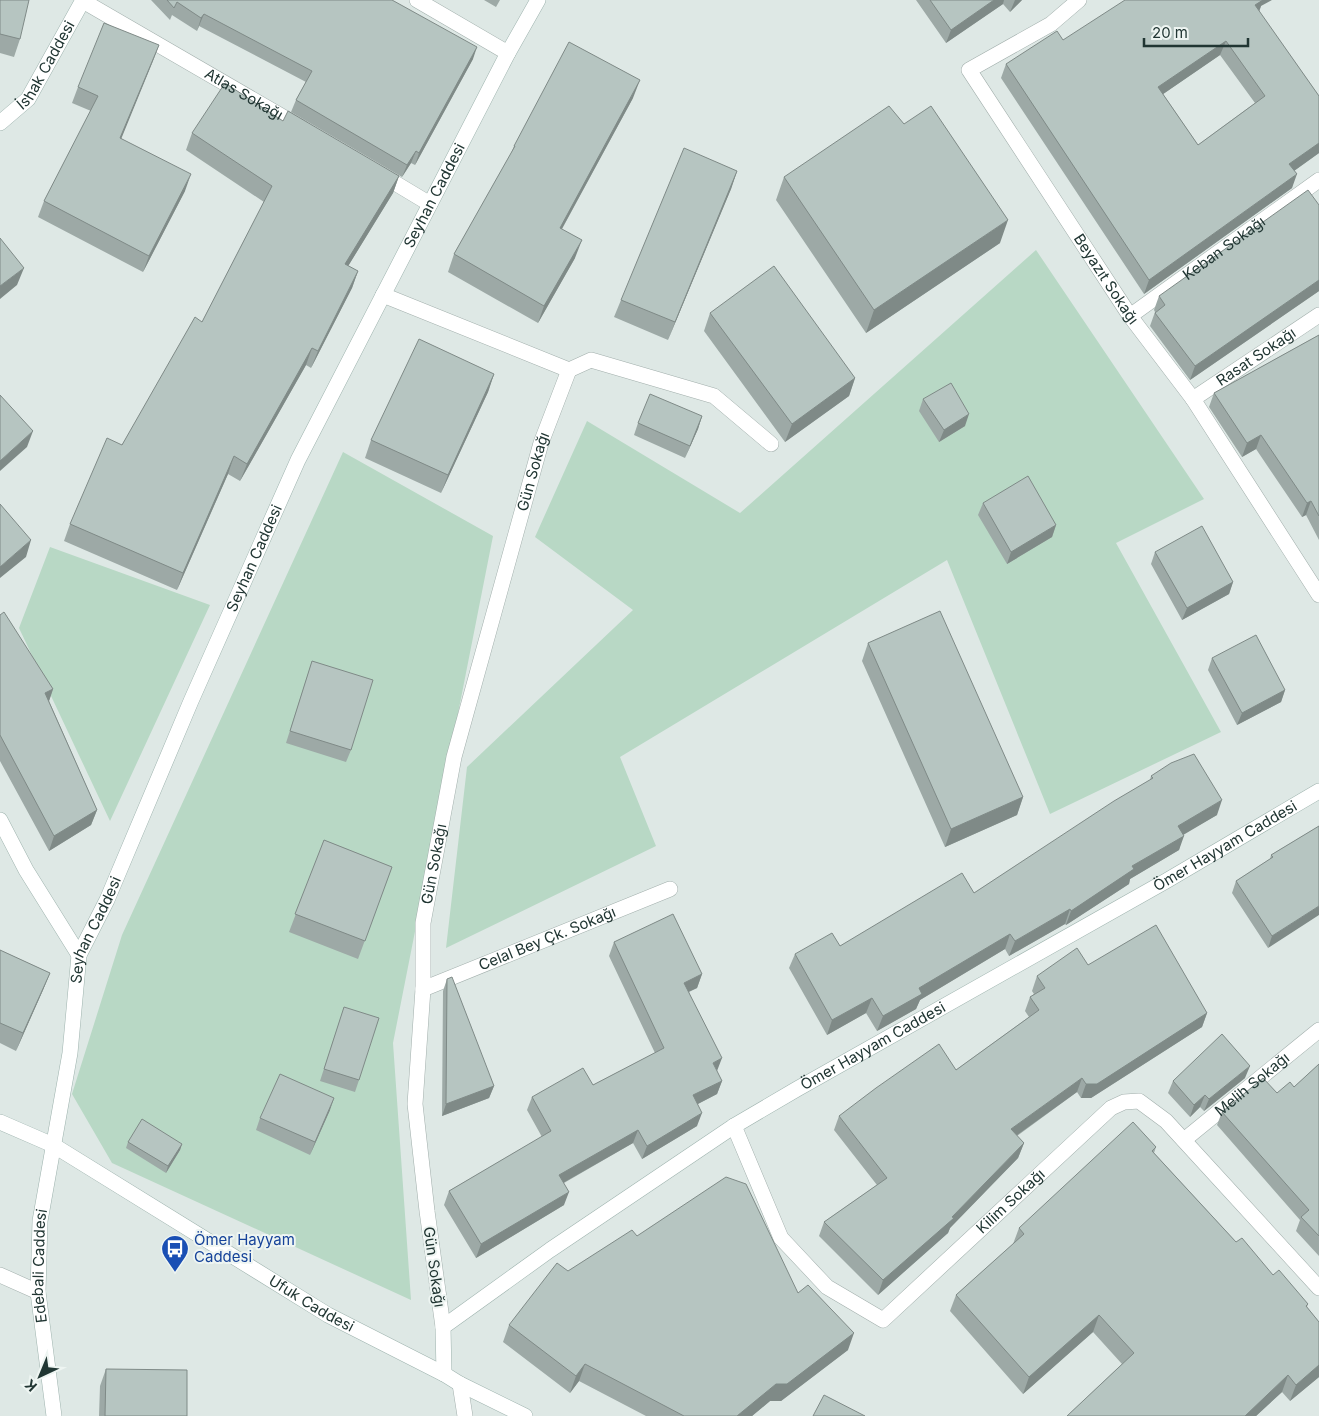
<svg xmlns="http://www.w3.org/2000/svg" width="1319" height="1416" font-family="Inter,sans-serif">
  <rect width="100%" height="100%" fill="#dee8e5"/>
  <path fill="#b8d8c5" d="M1036,250L1204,499L1116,543L1221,732L1050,814L947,560L620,757L656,846L446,948L467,767L633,610L535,537L587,421L740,513Z
    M343,452L493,536L393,1043L411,1300L112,1163L72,1094L122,935Z
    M50,547L210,605L110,821L19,628Z"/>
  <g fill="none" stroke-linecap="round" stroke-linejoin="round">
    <defs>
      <g id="street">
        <path d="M417,0L508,53"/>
        <path id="s1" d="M1079,0L1051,24L969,70L1130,316L1193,399L1319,595"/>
        <path id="s2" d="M83,1L302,128"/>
        <path d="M380,174L430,204"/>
        <path d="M383,295L569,370L591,360L714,396L771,444"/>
        <path id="s3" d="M1130,316L1319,180"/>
        <path id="s4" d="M1193,399L1319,315"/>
        <path id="s5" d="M423,989L670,889"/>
        <path id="s6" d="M734,1126L781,1238L827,1287L883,1320L1111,1108L1124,1102L1139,1101L1166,1121L1319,1288"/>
        <path id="s7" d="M1184,1140L1319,1030"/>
        <path d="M0,1275L38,1292"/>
        <path id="s8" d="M443,1327L427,1211L415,1104L423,989V923L454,757L541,443L569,370"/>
        <path d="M460,1384L465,1416"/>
      </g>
      <g id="secondary">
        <path id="s9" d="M0,123L28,99L83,0"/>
        <path d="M0,820L26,870L79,955"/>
        <path id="s10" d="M0,1122L53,1145L328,1315L444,1374L460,1384L525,1416"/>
        <path id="s11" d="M444,1374L443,1327L550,1250L734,1126L797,1089L1166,881L1319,791"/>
        <path id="s12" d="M54,1416L38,1292L40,1221L70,1053L79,955L107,900L191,701L298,460L508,53L538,0"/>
      </g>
    </defs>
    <use href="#street" stroke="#a2afac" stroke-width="16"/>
    <use href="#secondary" stroke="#9eb3ae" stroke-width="16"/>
    <use href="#street" stroke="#fff" stroke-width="15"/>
    <use href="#secondary" stroke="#fff" stroke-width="15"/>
  </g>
  <path fill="#9da9a6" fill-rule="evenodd" d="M0,0L20,39L14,57L0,53Z
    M151,0H392L473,59L415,165L411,163L402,177L291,112L296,100L306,82L199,26L197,31L172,15L170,20Z
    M484,0H500L496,7Z
    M916,0H1022L1010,12L1003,4L946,43Z
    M1261,6L1259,12L1319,96V153L1294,171L1292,188L1144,294L1001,78L1006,64L1063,40ZM1220,55L1255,103L1198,145L1163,94Z
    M159,45L121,138L185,191L143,272L38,217L44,201L91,111L72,103L78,87Z
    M633,98L562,229L575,258L538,323L448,272L454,254L510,156L514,146Z
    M283,121L399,176L393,193L348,266L358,271L352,288L311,368L306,365L240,481L228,474L177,590L64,541L70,524L202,322L264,202L186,150L192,133Z
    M737,171L731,189L668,340L614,317L621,300Z
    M784,177L1000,243L866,333L776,200Z
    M1319,205V291L1190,380L1150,326L1155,312L1154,310L1159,296Z
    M710,313L855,378L849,396L785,442L704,331Z
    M1319,335V540L1306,515L1302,517L1256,449L1242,457L1209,407L1214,393Z
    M494,374L488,392L441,493L365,458L371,440Z
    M923,399L965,426L939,442L919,411Z
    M702,416L698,429L685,458L634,435L638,423Z
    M983,503L1056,525L1052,537L1007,564L978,515Z
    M1155,552L1233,582L1229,594L1182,620L1151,564Z
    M0,615L53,689L49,701L97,810L91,825L49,851L0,761Z
    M868,643L1023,797L1017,815L945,847L862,661Z
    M1212,658L1285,690L1281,702L1237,725L1208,670Z
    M312,661L351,750L346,762L286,743Z
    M1151,776L1217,815L1183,834L1179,850L1130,879L1129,884L1066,925L1065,924L1009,956L1005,949L920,1000L916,1009L877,1031L866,1013L827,1035L789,968L795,954L840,946L974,893L1150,780Z
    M1319,826L1268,948L1232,893L1236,881L1270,859L1271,855Z
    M324,840L392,867L358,959L289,932Z
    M614,942L702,974L697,988L689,992L717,1072L722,1081L717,1094L698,1104L697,1126L642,1159L633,1143L564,1183V1205L476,1258L444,1205L449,1191L542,1137L527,1110L532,1097L593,1085L655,1053L609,956Z
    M0,950L50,973L43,990L16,1051L0,1043Z
    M1088,965L1207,1013L1202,1027L1091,1098H1081L1077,1092L1017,1136L1024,1143L1018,1158L950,1228L948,1233L878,1295L819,1236L824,1222L877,1185L834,1130L839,1116L956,1070L1029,1017L1025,1011L1030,997L1034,994L1032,991L1037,976Z
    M447,979L494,1086L489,1098L442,1116L443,991Z
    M344,1007L359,1080L355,1092L320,1081Z
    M1319,1064V1256L1296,1231L1300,1220L1217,1125L1222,1112L1294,1087Z
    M1245,1078L1204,1111L1200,1107L1190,1117L1168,1093L1173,1081Z
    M330,1110L310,1155L256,1130L260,1118Z
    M128,1142L182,1144L180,1150L166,1173L126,1148Z
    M1156,1147L1154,1153L1236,1242L1273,1275L1308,1304L1307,1307L1319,1322V1377L1290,1401L1282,1392L1256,1416H1067L1122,1364L1093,1332L1023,1394L950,1311L956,1295L1013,1244L1019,1228Z
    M637,1236L798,1293L848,1350L781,1401H770L752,1416H646L579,1381L570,1393L503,1342L509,1325Z
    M106,1369L187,1416H99L100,1386Z"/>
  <path fill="#7f8a87" d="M994,0H1004L1003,4L946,43L951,30Z
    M1015,0H1022L1010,12Z
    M1259,0H1272L1261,6L1258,14L1255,5Z
    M204,14L199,26L197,31L201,18Z
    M1226,41L1220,55L1153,101L1158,87Z
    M159,45L153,61L115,154L120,138Z
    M477,47L473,59L415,165L419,153Z
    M640,80L633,98L553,245L560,228Z
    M1319,143V153L1284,178L1289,164Z
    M416,151L411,163L402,177L407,165Z
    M737,171L731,189L668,340L675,322Z
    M191,174L185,191L143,272L149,256Z
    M1297,174L1292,188L1144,294L1149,280Z
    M399,176L393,193L339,281L345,264Z
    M1008,220L1000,243L866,333L874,310Z
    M582,240L575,258L538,323L544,306Z
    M24,268L17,285L0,299V286Z
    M358,271L352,288L311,368L318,351Z
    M1319,280V291L1190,380L1195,366Z
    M312,348L306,365L240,481L247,464Z
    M494,374L488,392L441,493L448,475Z
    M855,378L849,396L785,442L792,424Z
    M969,414L965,426L939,442L944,430Z
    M702,416L698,429L685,458L690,446Z
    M33,431L27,447L0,471V461Z
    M1261,435L1256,449L1242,457L1247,443Z
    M234,456L228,474L177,590L183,573Z
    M1311,501L1306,515L1302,517L1307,503Z
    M1056,525L1052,537L1007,564L1011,552Z
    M31,540L26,557L0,578V567Z
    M1233,582L1229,594L1182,620L1187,608Z
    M53,689L48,704L45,693Z
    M1285,690L1281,702L1237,725L1242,713Z
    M1023,797L1017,815L945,847L951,829Z
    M1222,800L1217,815L1173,841L1178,826Z
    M97,810L91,825L49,851L54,836Z
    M1184,836L1179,850L1130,879L1129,884L1066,925L1071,911L1132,866Z
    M1319,906V915L1268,948L1272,936Z
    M1070,909L1065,924L1009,956L1015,941Z
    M1010,934L1005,949L920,1000L916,1009L877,1031L883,1016L919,988Z
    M50,973L43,990L16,1051L23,1033Z
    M702,974L697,988L679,996L684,983Z
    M872,998L866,1013L827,1035L832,1020Z
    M1207,1013L1202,1027L1091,1098H1081L1086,1084Z
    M722,1058L717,1071L713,1063Z
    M1250,1066L1245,1078L1204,1111L1209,1099Z
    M1082,1078L1077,1092L1006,1143L1011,1129Z
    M722,1081L717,1094L688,1109L693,1095Z
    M494,1086L489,1098L442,1116L446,1104Z
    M1205,1095L1200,1107L1190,1117L1194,1105Z
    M334,1098L330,1110L310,1155L315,1142Z
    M702,1113L697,1126L642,1159L647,1146Z
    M638,1130L633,1143L554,1188L559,1175Z
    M1024,1143L1018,1158L950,1228L948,1233L878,1295L883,1280L952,1217Z
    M182,1144L180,1150L166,1173L168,1166Z
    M569,1192L564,1205L476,1258L481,1244Z
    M1099,1315L1093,1332L1023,1394L1029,1377Z
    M854,1333L848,1350L781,1401H770L752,1416H737L776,1384Z
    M585,1364L579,1381L570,1393L576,1376Z
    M1319,1365V1377L1290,1401L1296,1385Z
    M1288,1375L1282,1392L1256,1416H1245Z"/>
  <path fill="#b6c5c1" stroke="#7f8a87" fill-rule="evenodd" d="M0,0H29L20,39L0,34Z
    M167,0H392L477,47L419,153L416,151L407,165L296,100L312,71L204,14L201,18L177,2L174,8Z
    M930,0H994L951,30Z
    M1125,0H1263L1255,5L1319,96V143L1289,164L1297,174L1149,280L1006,64L1057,31L1063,40ZM1226,41L1265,96L1198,145L1158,87Z
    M104,23L159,45L120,138L191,174L149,256L44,201L98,96L78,87Z
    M569,42L640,80L560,228L582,240L544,306L454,254L515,146H514Z
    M225,83L283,121L288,111L399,176L345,264L358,271L318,351L312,348L247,464L234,456L183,573L70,524L107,438L122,445L195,317L202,322L272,186L192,133Z
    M889,106L904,124L931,106L1008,220L874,310L784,177Z
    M684,148L737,171L675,322L621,300Z
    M1308,190L1319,205V280L1195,366L1155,313L1165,305L1159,296Z
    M0,238L24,268L0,286Z
    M774,266L855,378L792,424L710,313Z
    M1319,335V516L1311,501L1307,503L1261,435L1247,443L1214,393Z
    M419,339L494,374L448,475L371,440Z
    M951,383L969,414L944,430L923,399Z
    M650,394L702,416L690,446L638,423Z
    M0,395L33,431L0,461Z
    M1028,476L1056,525L1011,552L983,503Z
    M0,504L31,540L0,567Z
    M1202,526L1233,582L1187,608L1155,552Z
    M940,611L1023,797L951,829L868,643Z
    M4,612L53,689L45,693L97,810L54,836L0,735V615Z
    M1256,635L1285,690L1242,713L1212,658Z
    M312,661L373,680L351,750L290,731Z
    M1194,754L1222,800L1178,826L1184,836L1132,866L1134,869L1071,911L1070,909L1015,941L1010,934L919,988L922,994L883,1016L872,998L832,1020L795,954L832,933L840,946L962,873L974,893L1114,801L1153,778L1151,776L1171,763Z
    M1319,826V906L1272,936L1236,881L1273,857L1271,855Z
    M324,840L392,867L365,941L295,914Z
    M673,914L702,974L684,983L722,1058L713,1063L722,1081L693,1095L702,1113L647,1146L638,1130L559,1175L569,1192L481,1244L449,1191L551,1131L532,1097L583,1068L593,1085L664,1048L614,942Z
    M1156,925L1207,1013L1097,1084H1086L1082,1078L1011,1129L1024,1143L952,1217L954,1218L883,1280L824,1222L887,1178L839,1116L876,1088L939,1044L956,1070L1039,1010L1030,997L1045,988L1037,976L1077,948L1088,965Z
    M0,950L50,973L23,1033L0,1023Z
    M452,977L494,1086L446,1104L447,979Z
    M344,1007L379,1018L359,1080L324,1069Z
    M1222,1034L1250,1066L1209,1099L1205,1095L1194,1105L1173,1081Z
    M1319,1064V1236L1301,1217L1309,1210L1222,1112L1263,1078L1277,1093L1290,1082L1294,1087Z
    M280,1074L334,1098L315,1142L260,1118Z
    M142,1119L182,1144L168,1166L128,1142Z
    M1133,1122L1156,1147L1152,1151L1236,1242L1242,1238L1273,1275L1279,1270L1308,1304L1306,1306L1319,1322V1365L1296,1385L1288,1375L1245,1416H1067L1134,1353L1099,1315L1029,1377L956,1295L1024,1234L1019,1228Z
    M726,1177L746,1184L798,1293L808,1285L854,1333L787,1384H776L737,1416H684L585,1364L576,1376L509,1325L557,1263L568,1271L632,1230L637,1236Z
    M106,1369L187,1370V1416H105Z
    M824,1395L865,1416H813Z"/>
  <defs>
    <symbol id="bus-pin" viewBox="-11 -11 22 30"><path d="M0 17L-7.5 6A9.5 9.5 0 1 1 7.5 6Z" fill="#1a4fb4" stroke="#eef5f2"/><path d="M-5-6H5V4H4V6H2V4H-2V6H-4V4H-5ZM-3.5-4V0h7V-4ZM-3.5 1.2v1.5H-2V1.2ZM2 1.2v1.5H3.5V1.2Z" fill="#fff"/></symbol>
  </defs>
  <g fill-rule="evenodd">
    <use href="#bus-pin" x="159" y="1233" width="32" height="43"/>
  </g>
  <g text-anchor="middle" stroke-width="4" stroke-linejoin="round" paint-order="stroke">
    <g font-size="15" fill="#213633" stroke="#eef5f2">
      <text dy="5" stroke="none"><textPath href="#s9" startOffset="75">İshak Caddesi</textPath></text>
      <text dy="5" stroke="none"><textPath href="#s2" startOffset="186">Atlas Sokağı</textPath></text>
      <text dy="5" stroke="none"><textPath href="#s12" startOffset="1304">Seyhan Caddesi</textPath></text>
      <text dy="5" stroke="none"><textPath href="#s3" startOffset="116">Keban Sokağı</textPath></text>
      <text dy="5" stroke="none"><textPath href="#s1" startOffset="381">Beyazıt Sokağı</textPath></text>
      <text dy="5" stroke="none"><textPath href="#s4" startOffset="76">Rasat Sokağı</textPath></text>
      <text dy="5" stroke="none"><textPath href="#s8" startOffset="871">Gün Sokağı</textPath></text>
      <text dy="5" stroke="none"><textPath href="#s12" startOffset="899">Seyhan Caddesi</textPath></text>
      <text dy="5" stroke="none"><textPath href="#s11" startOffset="966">Ömer Hayyam Caddesi</textPath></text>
      <text dy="5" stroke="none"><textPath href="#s8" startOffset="466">Gün Sokağı</textPath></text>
      <text dy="5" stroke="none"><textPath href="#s12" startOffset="494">Seyhan Caddesi</textPath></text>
      <text dy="5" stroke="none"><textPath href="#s5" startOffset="134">Celal Bey Çk. Sokağı</textPath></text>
      <text dy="5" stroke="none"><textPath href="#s11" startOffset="561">Ömer Hayyam Caddesi</textPath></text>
      <text dy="5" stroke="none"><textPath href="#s7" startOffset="88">Melih Sokağı</textPath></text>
      <text dy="5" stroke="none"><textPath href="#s6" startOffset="428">Kilim Sokağı</textPath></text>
      <text dy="5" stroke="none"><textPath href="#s12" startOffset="151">Edebali Caddesi</textPath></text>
      <text transform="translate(434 1267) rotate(82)" y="5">Gün Sokağı</text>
      <text dy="5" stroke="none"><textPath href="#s10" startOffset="361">Ufuk Caddesi</textPath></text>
    </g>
    <g font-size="15" fill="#164399" stroke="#eef5f2" text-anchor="start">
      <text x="194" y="1245">Ömer Hayyam<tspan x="194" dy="17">Caddesi</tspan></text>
    </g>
  </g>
  <g transform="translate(40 1376) rotate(224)" stroke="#eef5f2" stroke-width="4" paint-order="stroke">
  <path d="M0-4L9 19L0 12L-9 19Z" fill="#213633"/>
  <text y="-8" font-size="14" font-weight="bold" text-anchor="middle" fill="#213633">K</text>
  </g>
  <path d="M1144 38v8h104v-8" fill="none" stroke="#213633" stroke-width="2.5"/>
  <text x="1152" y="38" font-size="15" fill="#213633" stroke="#eef5f2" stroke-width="4" paint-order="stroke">20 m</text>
</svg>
